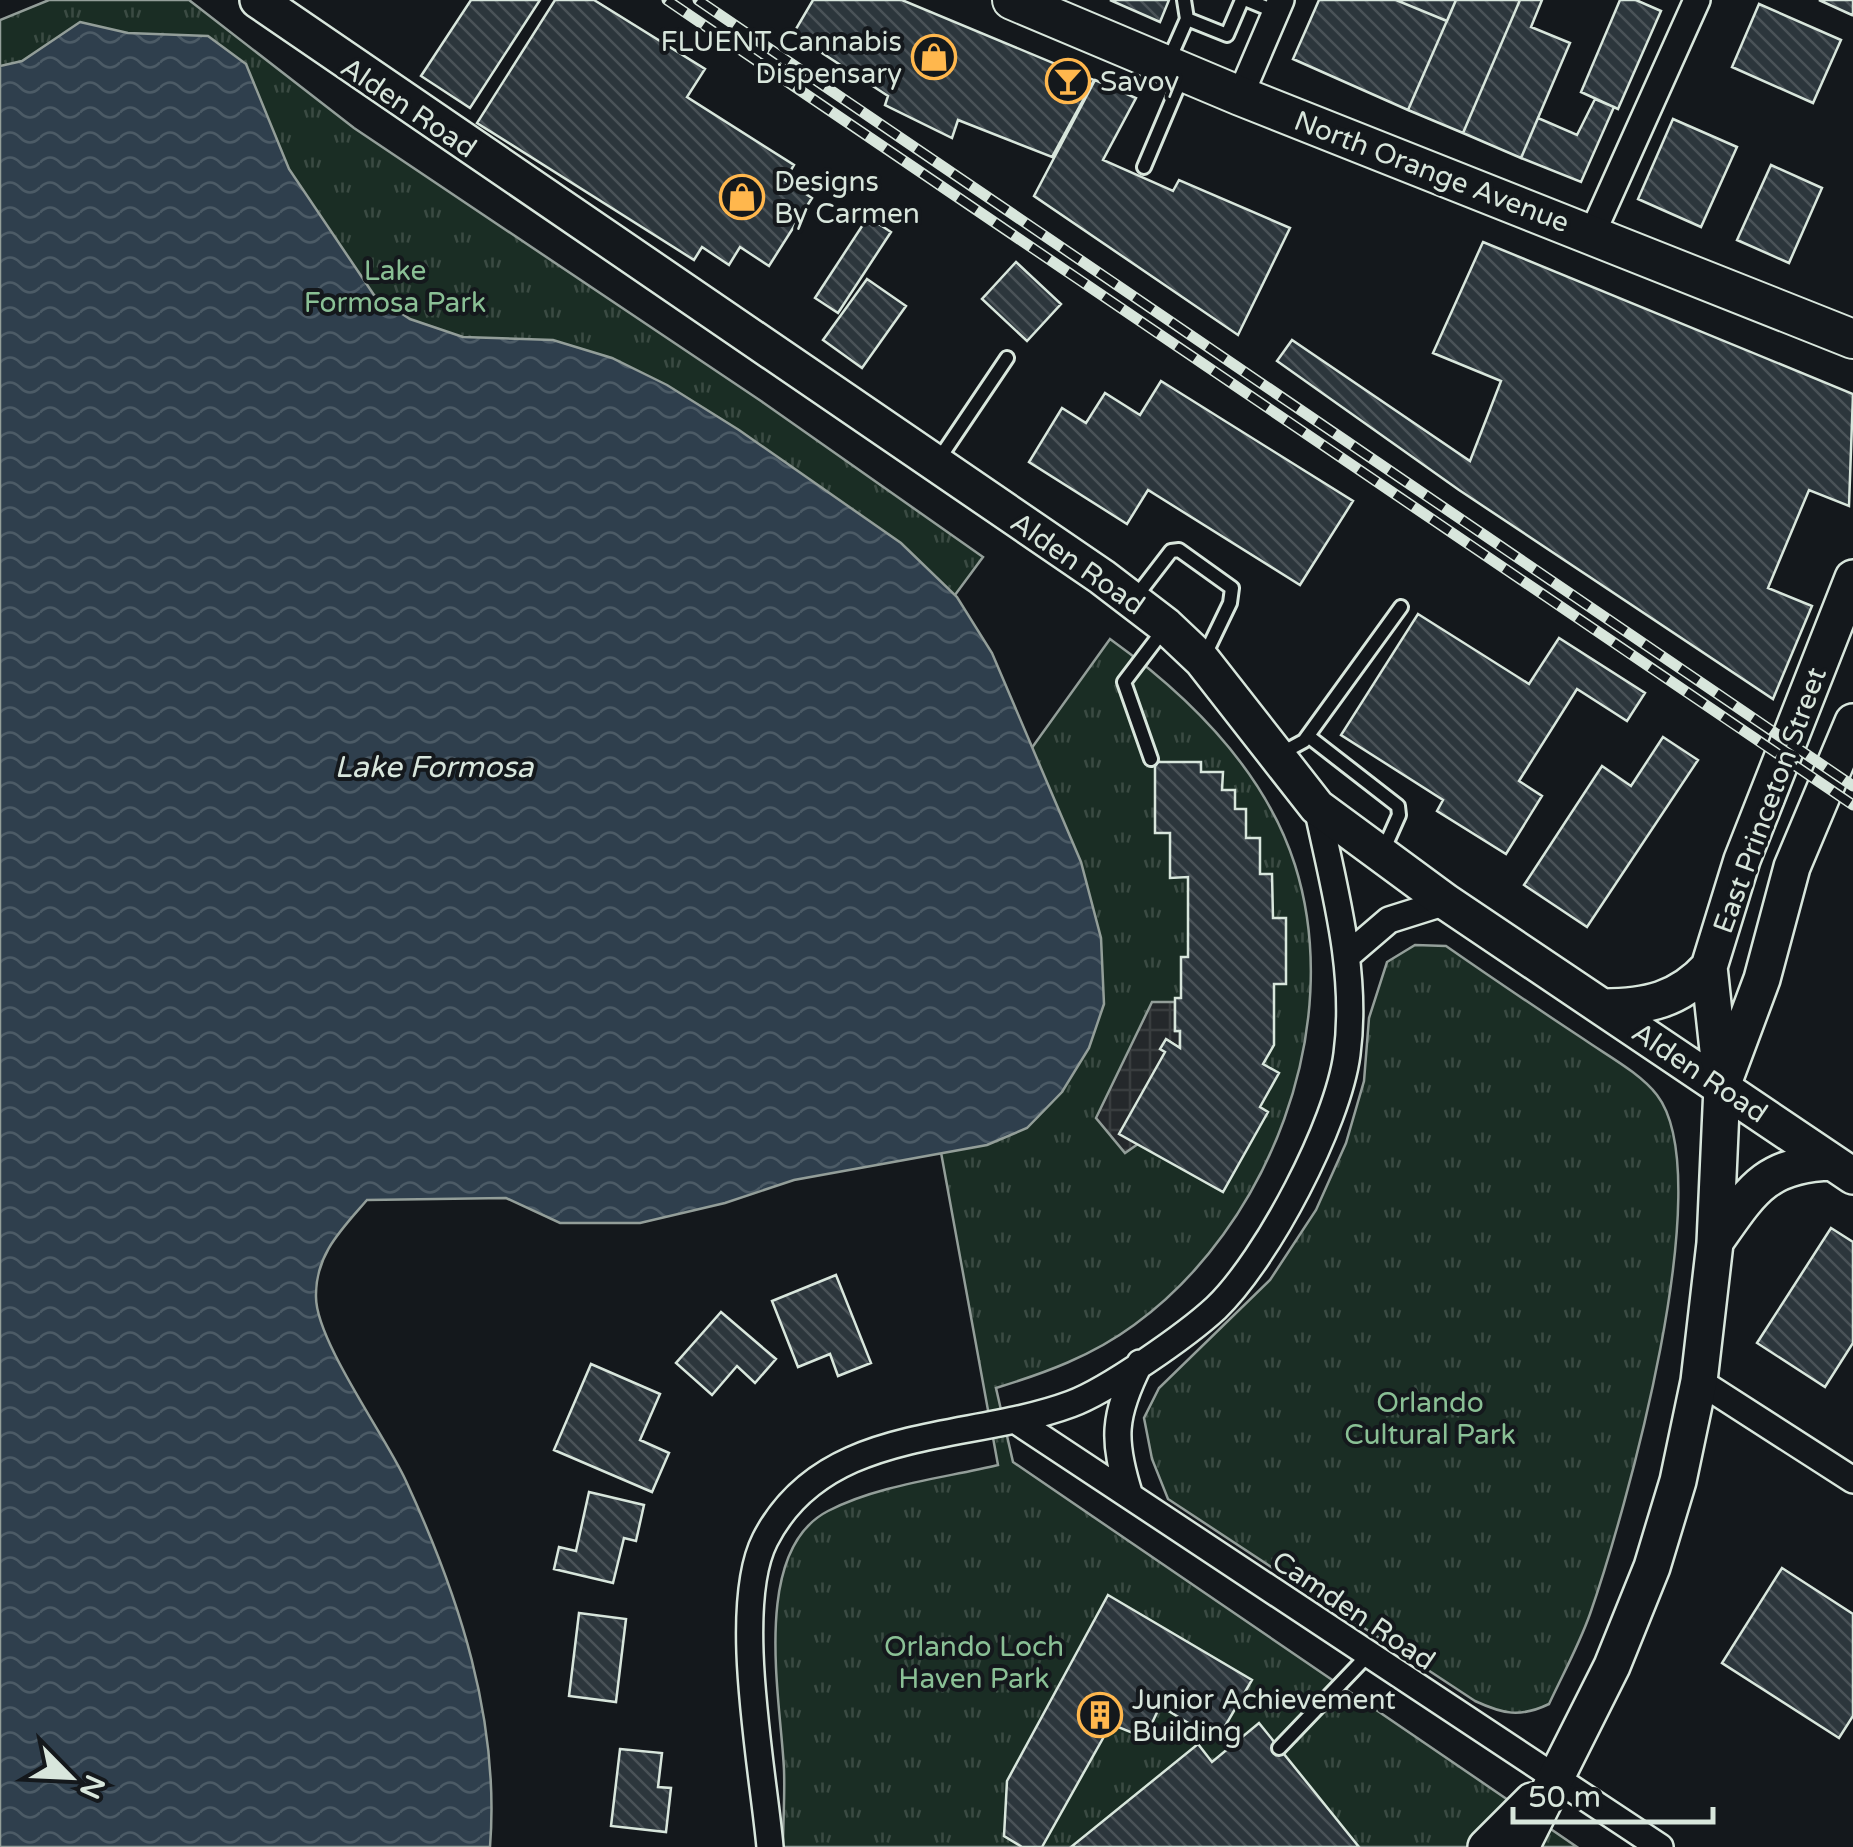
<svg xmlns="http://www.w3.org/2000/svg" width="1853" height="1847" font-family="'Varela Round',sans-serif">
  <defs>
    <pattern id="park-tufts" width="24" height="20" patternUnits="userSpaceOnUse" patternTransform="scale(2.5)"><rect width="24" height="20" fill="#1a2d24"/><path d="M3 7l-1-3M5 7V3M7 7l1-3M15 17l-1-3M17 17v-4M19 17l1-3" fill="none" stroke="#3b4b43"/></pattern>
    <pattern id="plaza-grid" width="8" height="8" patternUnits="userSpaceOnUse" patternTransform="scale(2.5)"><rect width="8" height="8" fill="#24282b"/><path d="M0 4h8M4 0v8" fill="none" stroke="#393d3f"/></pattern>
    <pattern id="water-waves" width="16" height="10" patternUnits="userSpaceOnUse" patternTransform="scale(2.5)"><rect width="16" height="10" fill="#2f3f4d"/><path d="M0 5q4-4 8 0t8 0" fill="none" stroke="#4c5b66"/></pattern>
    <pattern id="building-back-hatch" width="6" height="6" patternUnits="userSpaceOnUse" patternTransform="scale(2.5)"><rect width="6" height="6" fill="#2c363c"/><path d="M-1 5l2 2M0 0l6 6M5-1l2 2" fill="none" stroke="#4a5358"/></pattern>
  </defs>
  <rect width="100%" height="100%" fill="#14181c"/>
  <path fill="url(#park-tufts)" stroke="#939e99" stroke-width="2.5" d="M49,0H189L354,128L761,401L983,557L910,656L0,178V20Z
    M1110,639C1188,695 1265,771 1295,865C1346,1027 1269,1227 1134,1325C1092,1356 1045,1373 996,1388L1013,1462L1577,1847H783C783,1822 785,1796 784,1770C781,1701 750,1551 828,1511C878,1485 944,1478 998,1465L934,1114L1003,788Z
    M1415,945L1446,946C1492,978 1538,1009 1585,1040C1608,1056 1640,1073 1657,1095C1721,1178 1624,1517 1590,1614C1579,1645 1563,1674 1549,1704C1520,1718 1503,1714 1475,1701L1168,1499L1152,1459L1144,1418L1159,1388L1270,1280L1316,1210L1346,1143L1364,1081L1369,1018L1387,962Z"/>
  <path fill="url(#plaza-grid)" stroke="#939e99" stroke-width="2.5" d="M1152,1002H1175V1031H1180V1048L1167,1040L1161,1049L1165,1052L1138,1144L1125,1153L1096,1118Z"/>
  <path fill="url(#water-waves)" stroke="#939e99" stroke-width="2.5" d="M80,22L128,33L208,36L246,64L289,169L374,295L410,319L463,337L553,340L612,358L667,385L739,430L901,543L957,597L992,653L1081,862L1101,938L1104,1004L1089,1048L1062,1092L1027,1128L987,1145L794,1180L725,1203L640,1223H560L506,1198L367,1200C341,1230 315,1255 316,1297C316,1341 386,1437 406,1481C459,1596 500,1720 490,1847H0V66L22,61Z"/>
  <path fill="url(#building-back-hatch)" stroke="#d8e6dc" stroke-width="2.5" d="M471,0H540L470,108L421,76Z
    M555,0H594L705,69L687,97L794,165L785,180L812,198L769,266L740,247L729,265L702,247L694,260L477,123Z
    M813,0H902L1094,80L1052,157L958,120L952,138L885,105L888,96L793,34Z
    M1110,0H1169L1160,22Z
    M1319,0H1456L1408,110L1293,59Z
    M1396,0H1456L1447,21Z
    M1456,0H1520L1463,133L1408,110Z
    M1520,0H1542L1531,27L1570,43L1521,158L1463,133Z
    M1620,0H1636L1661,11L1618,109L1581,92Z
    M1819,0H1853V13L1852,15Z
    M1759,4L1841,40L1813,103L1732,67Z
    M1095,80L1136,98L1103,160L1173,191L1179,180L1290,228L1238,335L1034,196Z
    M1595,99L1614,107L1581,182L1521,158L1538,118L1577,135Z
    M1673,119L1737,147L1701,227L1638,199Z
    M1771,165L1822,188L1789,263L1737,240Z
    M868,217L891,232L838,313L815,298Z
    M1483,242L1853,394L1849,506L1809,490L1768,588L1812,606L1773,699L1459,490L1277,361L1292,340L1470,461L1501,381L1433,353Z
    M1016,262L1061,304L1027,341L982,299Z
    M867,279L906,306L862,368L823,340Z
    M1161,381L1353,501L1300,585L1148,490L1127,524L1029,462L1062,408L1086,423L1105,393L1140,415Z
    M1418,614L1529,684L1559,638L1645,693L1627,721L1577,689L1519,781L1542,796L1506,854L1437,811L1443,800L1341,735Z
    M1663,737L1698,760L1587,927L1524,885L1602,766L1631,786Z
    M1155,762H1201V772H1223L1222,790H1235V809H1246V838H1260V874H1272L1273,918H1286V984H1274V1045L1263,1064L1279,1073L1260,1107L1268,1112L1223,1192L1119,1134L1165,1052L1160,1049L1166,1039L1180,1048V1031H1175V998H1181V957H1188V877L1170,878V833H1155Z
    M1831,1228L1853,1242V1343L1825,1387L1757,1343Z
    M836,1275L871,1363L838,1376L830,1354L798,1367L772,1301Z
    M721,1312L776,1359L755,1383L737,1366L712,1395L676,1363Z
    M591,1364L660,1394L640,1440L669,1453L652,1492L554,1450Z
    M589,1492L644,1505L636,1541L624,1538L613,1583L554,1569L559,1547L576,1551Z
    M1782,1568L1853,1614V1716L1839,1738L1722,1663Z
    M1108,1595L1252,1680L1217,1740L1160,1706L1145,1738L1111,1724L1042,1847H1022L1004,1836L1007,1781Z
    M579,1613L626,1619L616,1702L569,1696Z
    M1259,1723L1359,1847H1071L1198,1744L1212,1762Z
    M620,1749L662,1753L658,1787L671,1788L666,1832L611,1826Z"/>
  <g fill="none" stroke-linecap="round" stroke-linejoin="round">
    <defs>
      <path id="lane" d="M1184,0L1187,19L1227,35L1242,0
        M1247,0L1276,12
        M1168,62L1187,19
        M1144,167L1182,77
        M937,462L1007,358
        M1134,599L1171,551L1179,550L1232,588L1230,603L1204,657
        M1308,736L1398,806L1399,815L1383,851
        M1280,754L1304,741L1401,607
        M1151,759L1124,682L1165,628
        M1279,1748L1368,1655"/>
      <path id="street" d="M1240,96L1281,0
        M1592,234L1697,0
        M1347,956L1389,920L1446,902
        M1699,1381L1853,1480
        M1015,1420L1660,1847
        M1130,1496C1112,1440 1113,1416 1140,1363
        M770,1847C763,1769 731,1607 765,1540C824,1424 966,1443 1071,1404C1107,1391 1188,1334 1216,1308C1267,1259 1338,1124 1347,1054C1358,972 1334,888 1317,807"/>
      <path id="secondary" d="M258,0L1102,577L1166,626L1202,660L1317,807L1446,902L1853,1176
        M1603,1007C1647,1007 1679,1000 1709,967
        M1724,1081L1762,979L1792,867L1853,722
        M1715,1242C1751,1191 1765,1164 1832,1162
        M1486,1847L1532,1801
        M1521,1847L1612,1666L1652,1567L1678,1481L1699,1381L1715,1243L1722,1087L1709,967L1742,860L1853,578"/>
      <path id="primary" d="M1012,0L1240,96L1853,339"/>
    </defs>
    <use href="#lane" stroke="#d8e6dc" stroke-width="18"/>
    <use href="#street" stroke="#d8e6dc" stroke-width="30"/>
    <use href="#secondary" stroke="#d8e6dc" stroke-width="40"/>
    <use href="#primary" stroke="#d8e6dc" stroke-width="42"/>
    <use href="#lane" stroke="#14181c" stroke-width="12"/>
    <use href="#street" stroke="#14181c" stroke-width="25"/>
    <use href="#secondary" stroke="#14181c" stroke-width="35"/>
    <use href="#primary" stroke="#14181c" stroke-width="38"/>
    <defs>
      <path id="rail" d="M667,0L1853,805
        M698,0L1853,786"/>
    </defs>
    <use href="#rail" stroke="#d8e6dc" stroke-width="11"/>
    <use href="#rail" stroke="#14181c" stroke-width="8" stroke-dasharray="22" stroke-linecap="butt"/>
  </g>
  <defs>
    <symbol id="shop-ring" viewBox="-11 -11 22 22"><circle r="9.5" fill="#14181c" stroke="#ffb74d" stroke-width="1.5"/><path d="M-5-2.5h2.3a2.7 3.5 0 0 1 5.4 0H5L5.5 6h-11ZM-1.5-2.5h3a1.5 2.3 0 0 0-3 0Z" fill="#ffb74d"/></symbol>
    <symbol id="bar-ring" viewBox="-11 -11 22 22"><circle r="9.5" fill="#14181c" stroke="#ffb74d" stroke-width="1.5"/><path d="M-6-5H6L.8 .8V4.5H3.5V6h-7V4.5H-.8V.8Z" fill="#ffb74d"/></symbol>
    <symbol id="building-ring" viewBox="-11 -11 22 22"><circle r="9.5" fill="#14181c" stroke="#ffb74d" stroke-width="1.5"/><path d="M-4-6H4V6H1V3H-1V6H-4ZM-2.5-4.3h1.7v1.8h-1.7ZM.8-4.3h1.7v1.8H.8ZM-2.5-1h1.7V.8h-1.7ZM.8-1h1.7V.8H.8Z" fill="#ffb74d"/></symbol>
  </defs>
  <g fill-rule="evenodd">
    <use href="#shop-ring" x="909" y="32" width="50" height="50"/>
    <use href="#bar-ring" x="1043" y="56" width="50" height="50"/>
    <use href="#shop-ring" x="717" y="172" width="50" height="50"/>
    <use href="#building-ring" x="1075" y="1690" width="50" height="50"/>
  </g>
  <g text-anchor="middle" stroke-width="8" stroke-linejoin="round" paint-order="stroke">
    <g font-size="28" fill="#d8e6dc" stroke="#14181c" text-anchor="start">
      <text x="902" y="51" text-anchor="end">FLUENT Cannabis<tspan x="902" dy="32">Dispensary</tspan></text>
      <text x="1100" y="91">Savoy</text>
      <text x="774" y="191">Designs<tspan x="774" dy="32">By Carmen</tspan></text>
      <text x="1132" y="1709">Junior Achievement<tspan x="1132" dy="32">Building</tspan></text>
    </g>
    <g font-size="28" fill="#d8e6dc" stroke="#14181c">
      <text transform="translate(409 107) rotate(34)" y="10">Alden Road</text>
      <text transform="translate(1432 171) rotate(21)" y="10">North Orange Avenue</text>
      <text transform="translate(1078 563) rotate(35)" y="10">Alden Road</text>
      <text transform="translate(1769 800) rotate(-70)" y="10">East Princeton Street</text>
      <text transform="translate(1700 1072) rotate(34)" y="10">Alden Road</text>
      <text transform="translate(1354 1610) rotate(34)" y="10">Camden Road</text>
    </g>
    <g font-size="28" fill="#8ac095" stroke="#14181c">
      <text x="395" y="280">Lake<tspan x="395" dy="32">Formosa Park</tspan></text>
      <text x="1430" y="1412">Orlando<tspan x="1430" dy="32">Cultural Park</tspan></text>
      <text x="974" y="1656">Orlando Loch<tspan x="974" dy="32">Haven Park</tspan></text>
    </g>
    <g font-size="30" font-style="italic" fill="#d8e6dc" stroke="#14181c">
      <text x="434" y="777">Lake Formosa</text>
    </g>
  </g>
  <g transform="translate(70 1777) rotate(114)" stroke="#14181c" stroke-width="8" paint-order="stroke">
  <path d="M0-8L18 38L0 25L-18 38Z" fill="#d8e6dc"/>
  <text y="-15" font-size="28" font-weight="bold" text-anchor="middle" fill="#d8e6dc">N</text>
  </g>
  <path d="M1513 1807v15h200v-15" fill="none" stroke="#d8e6dc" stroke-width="5"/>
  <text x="1528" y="1807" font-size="30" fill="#d8e6dc" stroke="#14181c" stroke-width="8" paint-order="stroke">50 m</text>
</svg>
